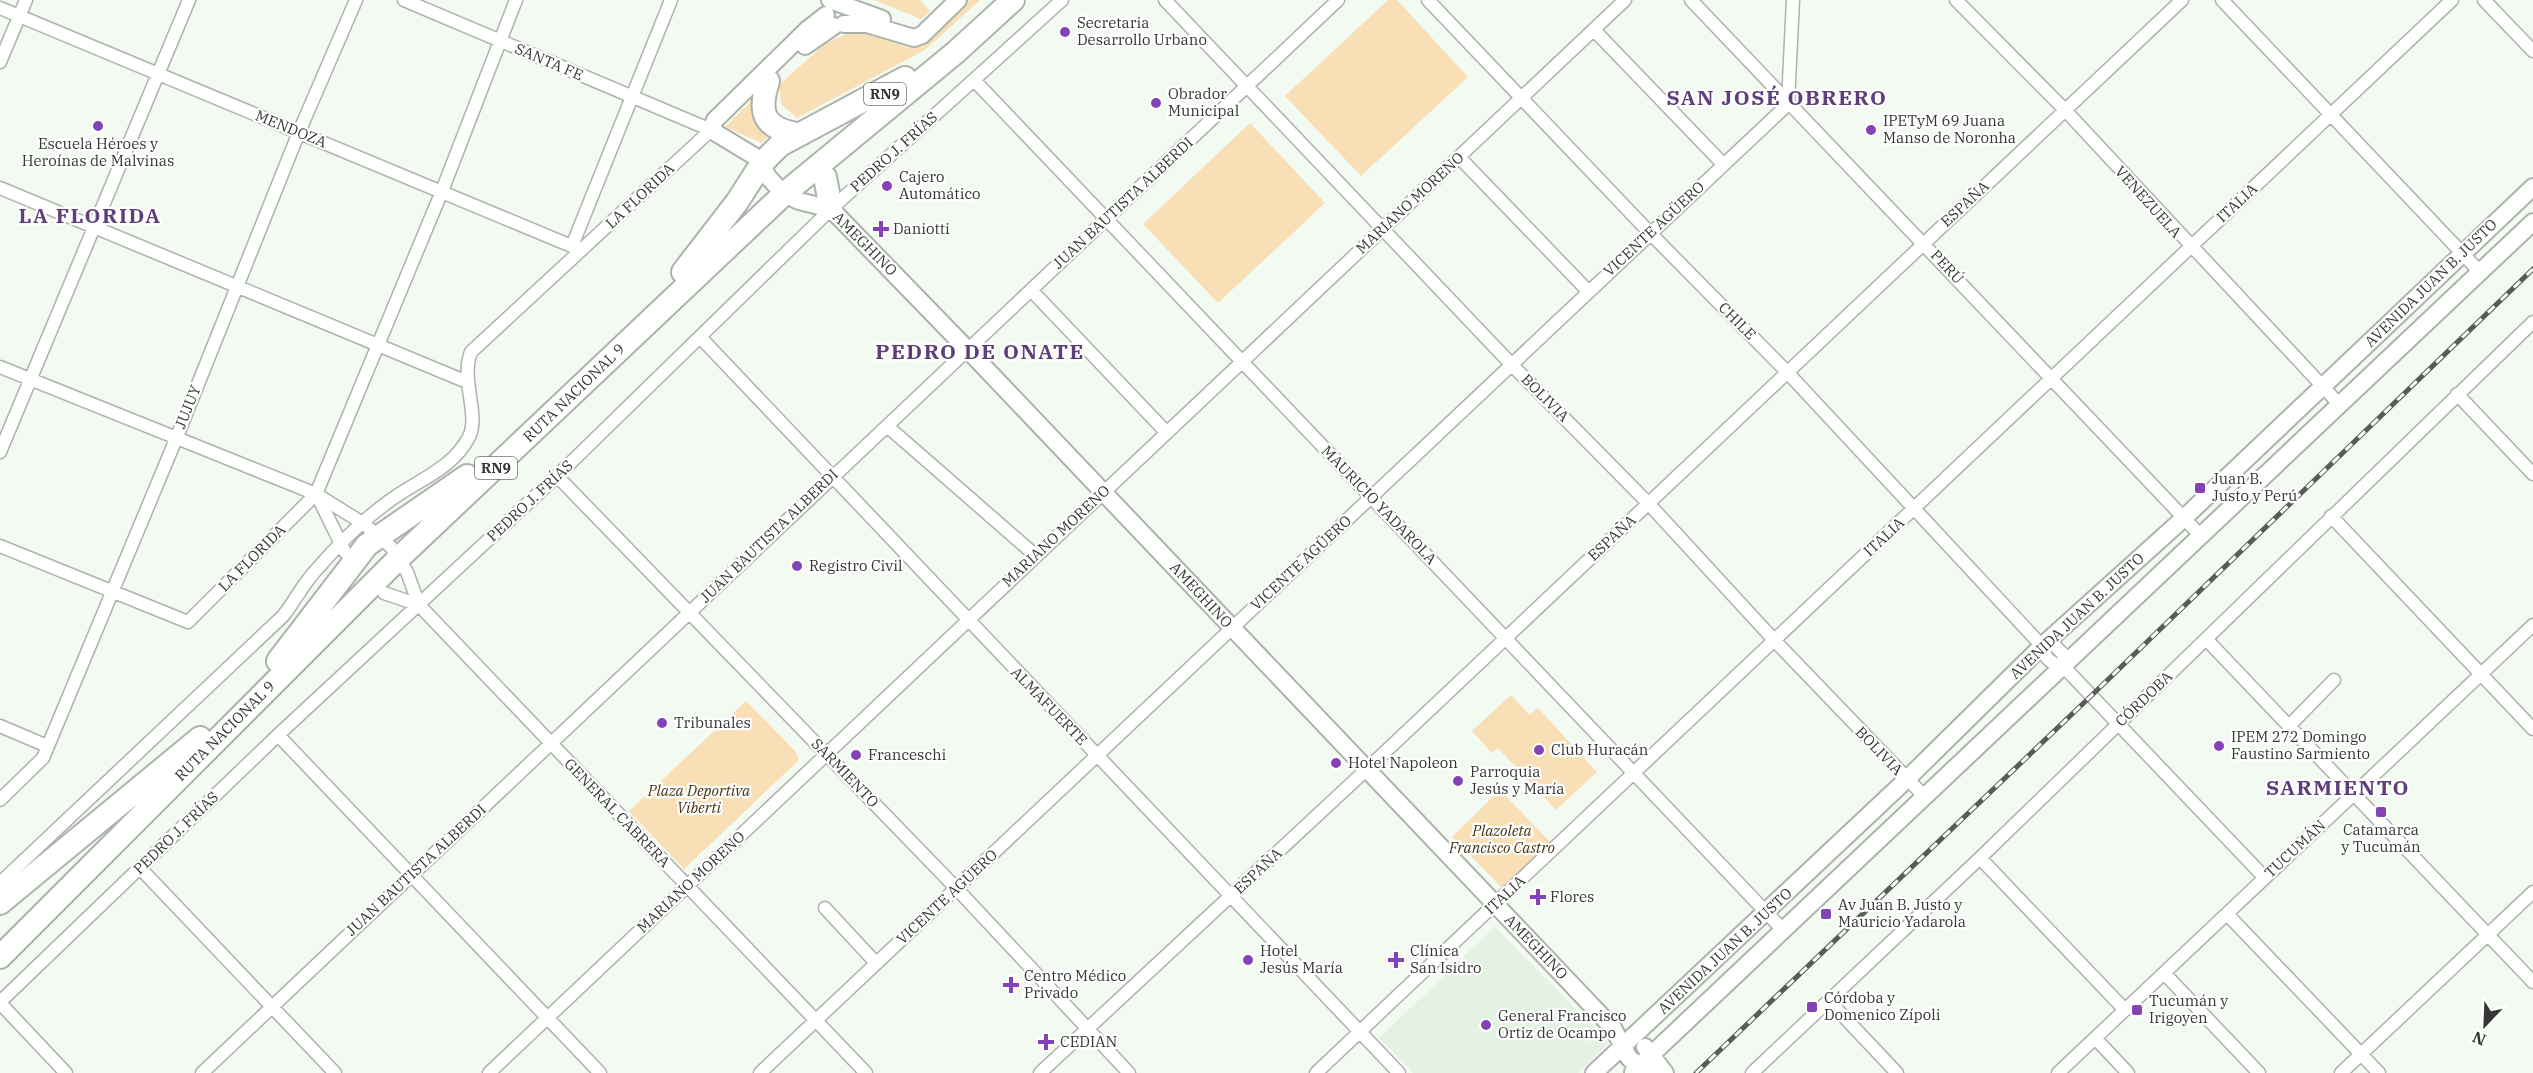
<svg xmlns="http://www.w3.org/2000/svg" width="2533" height="1073" font-family="'IBM Plex Serif',serif">
  <rect width="100%" height="100%" fill="#f2faf1"/>
  <path fill="#e4f2e3" d="M1495,927L1609,1043L1578,1073H1413L1379,1038Z"/>
  <path fill="#f9dfb6" d="M874,0H920L930,11L921,19Z
    M969,0H980L925,50L797,118L781,104L779,85L826,43L861,28L906,47L924,42Z
    M1388,0H1397L1468,77L1361,176L1285,96Z
    M754,98L771,133L762,143L725,127Z
    M1250,123L1325,203L1218,303L1143,224Z
    M1511,695L1530,715L1538,708L1597,772L1556,810L1498,748L1492,753L1472,731Z
    M746,701L795,751L799,760L684,869L629,811Z
    M1500,790L1551,843L1503,889L1452,837Z"/>
  <g fill="none" stroke-linecap="round" stroke-linejoin="round">
    <defs>
      <path id="street" d="M1165,0L1511,364L1648,503L1774,640L1925,797
        M1428,0L1650,233L1787,372L2042,646C2044,658 2051,664 2063,666L2265,878
        M1691,0L2201,536
        M1956,0L2065,110L2340,405
        M2222,0L2480,272
        M2484,0L2533,51
        M0,8L581,250
        M1594,30L1723,164
        M0,62L26,0
        M974,80L1784,931
        M1459,157L1588,291
        M0,188L467,382
        M572,246L671,0
        M1031,290L1167,433
        M700,337L1399,1073
        M0,367L316,494L364,524L391,547L407,572L419,605L866,1073
        M2457,394L2533,474
        M887,426L1035,555
        M0,452L189,0
        M557,476L957,889L1129,1073
        M317,495L345,552
        M2331,516L2533,729
        M0,546L188,622L316,494L442,191L516,0
        M384,593L419,605
        M2206,639L2533,982
        M2042,646L2054,645L2065,656L2063,666
        M0,726L47,746
        M2289,726L2334,680
        M278,735L600,1073
        M0,800L43,758L176,439L299,132L356,0
        M1980,858L2125,1010
        M140,868L335,1073
        M0,883L283,616C295,601 304,582 318,568C338,545 363,520 388,502C415,481 452,470 469,437C480,415 460,379 471,352L711,130L404,0
        M825,908L876,963
        M2227,914L2379,1073
        M2164,973L2259,1073
        M1829,1001L1897,1073
        M0,1002L278,735L557,476L831,209L1062,0
        M0,1003L66,1073
        M2095,1038L2128,1073
        M202,1073L1338,0
        M489,1073L1625,0
        M760,1073L1784,108L1788,102L1793,0
        M1040,1073L1367,769L2182,0
        M1316,1073L2452,0
        M1752,1073L1980,858L2533,322
        M2058,1073L2533,625
        M2341,1073L2533,892"/>
      <path id="secondary" d="M830,0L882,19
        M844,24H867L914,38L922,35L958,0
        M805,46L834,26
        M711,130L759,159L768,177L784,194L799,201L831,209L968,350L1613,1028L1629,1058L1647,1073
        M711,130L715,120L808,29L826,15
        M1645,1047L1665,1073
        M1633,1072L2533,222
        M1594,1073L1906,780L2042,646L2184,518L2533,187"/>
      <path id="highway" d="M768,81C758,112 763,128 797,134
        M825,177L831,209
        M683,272L737,202L762,163L780,145L905,78
        M278,661L367,545L467,476
        M0,903L200,738
        M0,957L400,557L784,194L956,52L1013,0"/>
    </defs>
    <use href="#street" stroke="#abb3aa" stroke-width="15"/>
    <use href="#secondary" stroke="#abb3aa" stroke-width="20"/>
    <use href="#highway" stroke="#abb3aa" stroke-width="26"/>
    <use href="#street" stroke="#fff" stroke-width="12"/>
    <use href="#secondary" stroke="#fff" stroke-width="16"/>
    <use href="#highway" stroke="#fff" stroke-width="22"/>
    <defs>
      <path id="rail" d="M1696,1073L2091,696L2533,269"/>
    </defs>
    <use href="#rail" stroke="#585c58" stroke-width="5"/>
    <use href="#rail" stroke="#fff" stroke-width="3" stroke-dasharray="9" stroke-linecap="butt"/>
  </g>
  <g fill="#8343b7" stroke="#fff" stroke-width="2">
    <circle cx="1065" cy="32" r="6"/>
    <circle cx="1156" cy="103" r="6"/>
    <circle cx="98" cy="126" r="6"/>
    <circle cx="1871" cy="130" r="6"/>
    <circle cx="887" cy="186" r="6"/>
    <path d="M878 220h6v6h6v6h-6v6h-6v-6h-6v-6h6z"/>
    <rect x="2194" y="482" width="12" height="12" rx="3"/>
    <circle cx="797" cy="566" r="6"/>
    <circle cx="662" cy="723" r="6"/>
    <circle cx="2219" cy="746" r="6"/>
    <circle cx="1539" cy="750" r="6"/>
    <circle cx="856" cy="755" r="6"/>
    <circle cx="1336" cy="763" r="6"/>
    <circle cx="1458" cy="781" r="6"/>
    <rect x="2375" y="806" width="12" height="12" rx="3"/>
    <path d="M1535 888h6v6h6v6h-6v6h-6v-6h-6v-6h6z"/>
    <rect x="1820" y="908" width="12" height="12" rx="3"/>
    <circle cx="1248" cy="960" r="6"/>
    <path d="M1393 951h6v6h6v6h-6v6h-6v-6h-6v-6h6z"/>
    <path d="M1008 976h6v6h6v6h-6v6h-6v-6h-6v-6h6z"/>
    <rect x="1806" y="1001" width="12" height="12" rx="3"/>
    <rect x="2131" y="1004" width="12" height="12" rx="3"/>
    <circle cx="1486" cy="1025" r="6"/>
    <path d="M1043 1033h6v6h6v6h-6v6h-6v-6h-6v-6h6z"/>
  </g>
  <g text-anchor="middle" stroke-width="4.5" stroke-linejoin="round" paint-order="stroke">
    <g fill="#fff" stroke="#717371" stroke-width="1.5">
      <rect x="864" y="83" width="42" height="22" rx="4.5"/>
      <rect x="475" y="457" width="42" height="22" rx="4.5"/>
    </g>
    <g font-size="14" font-weight="bold" fill="#343734">
      <text x="885" y="99">RN9</text>
      <text x="496" y="473">RN9</text>
    </g>
    <g font-size="15" fill="#343734" stroke="#fff" text-anchor="start">
      <text x="1077" y="28">Secretaria<tspan x="1077" dy="17">Desarrollo Urbano</tspan></text>
      <text x="1168" y="99">Obrador<tspan x="1168" dy="17">Municipal</tspan></text>
      <text x="1883" y="126">IPETyM 69 Juana<tspan x="1883" dy="17">Manso de Noronha</tspan></text>
      <text x="98" y="149" text-anchor="middle">Escuela Héroes y<tspan x="98" dy="17">Heroínas de Malvinas</tspan></text>
      <text x="899" y="182">Cajero<tspan x="899" dy="17">Automático</tspan></text>
      <text x="893" y="234">Daniotti</text>
      <text x="2212" y="484">Juan B.<tspan x="2212" dy="17">Justo y Perú</tspan></text>
      <text x="809" y="571">Registro Civil</text>
      <text x="674" y="728">Tribunales</text>
      <text x="2231" y="742">IPEM 272 Domingo<tspan x="2231" dy="17">Faustino Sarmiento</tspan></text>
      <text x="1551" y="755">Club Huracán</text>
      <text x="868" y="760">Franceschi</text>
      <text x="1348" y="768">Hotel Napoleon</text>
      <text x="1470" y="777">Parroquia<tspan x="1470" dy="17">Jesús y María</tspan></text>
      <text x="2381" y="835" text-anchor="middle">Catamarca<tspan x="2381" dy="17">y Tucumán</tspan></text>
      <text x="1550" y="902">Flores</text>
      <text x="1838" y="910">Av Juan B. Justo y<tspan x="1838" dy="17">Mauricio Yadarola</tspan></text>
      <text x="1260" y="956">Hotel<tspan x="1260" dy="17">Jesús María</tspan></text>
      <text x="1410" y="956">Clínica<tspan x="1410" dy="17">San Isidro</tspan></text>
      <text x="1024" y="981">Centro Médico<tspan x="1024" dy="17">Privado</tspan></text>
      <text x="1824" y="1003">Córdoba y<tspan x="1824" dy="17">Domenico Zípoli</tspan></text>
      <text x="2149" y="1006">Tucumán y<tspan x="2149" dy="17">Irigoyen</tspan></text>
      <text x="1498" y="1021">General Francisco<tspan x="1498" dy="17">Ortiz de Ocampo</tspan></text>
      <text x="1060" y="1047">CEDIAN</text>
    </g>
    <g font-size="15" fill="#343734" stroke="#fff">
      <text transform="translate(549 62) rotate(23)" y="5">SANTA FE</text>
      <text transform="translate(291 129) rotate(22)" y="5">MENDOZA</text>
      <text transform="translate(894 152) rotate(-42)" y="5">PEDRO J. FRÍAS</text>
      <text transform="translate(640 196) rotate(-43)" y="5">LA FLORIDA</text>
      <text transform="translate(2148 202) rotate(48)" y="5">VENEZUELA</text>
      <text transform="translate(1123 203) rotate(-43)" y="5">JUAN BAUTISTA ALBERDI</text>
      <text transform="translate(1410 203) rotate(-43)" y="5">MARIANO MORENO</text>
      <text transform="translate(2237 203) rotate(-43)" y="5">ITALIA</text>
      <text transform="translate(1965 204) rotate(-43)" y="5">ESPAÑA</text>
      <text transform="translate(1654 229) rotate(-43)" y="5">VICENTE AGÜERO</text>
      <text transform="translate(865 244) rotate(45)" y="5">AMEGHINO</text>
      <text transform="translate(1947 267) rotate(47)" y="5">PERÚ</text>
      <text transform="translate(2431 283) rotate(-44)" y="5">AVENIDA JUAN B. JUSTO</text>
      <text transform="translate(1737 321) rotate(45)" y="5">CHILE</text>
      <text transform="translate(574 393) rotate(-44)" y="5">RUTA NACIONAL 9</text>
      <text transform="translate(1545 398) rotate(45)" y="5">BOLIVIA</text>
      <text transform="translate(188 407) rotate(-68)" y="5">JUJUY</text>
      <text transform="translate(530 501) rotate(-43)" y="5">PEDRO J. FRÍAS</text>
      <text transform="translate(1379 505) rotate(46)" y="5">MAURICIO YADAROLA</text>
      <text transform="translate(769 536) rotate(-44)" y="5">JUAN BAUTISTA ALBERDI</text>
      <text transform="translate(1056 536) rotate(-43)" y="5">MARIANO MORENO</text>
      <text transform="translate(1884 537) rotate(-43)" y="5">ITALIA</text>
      <text transform="translate(1612 538) rotate(-43)" y="5">ESPAÑA</text>
      <text transform="translate(252 558) rotate(-45)" y="5">LA FLORIDA</text>
      <text transform="translate(1301 563) rotate(-43)" y="5">VICENTE AGÜERO</text>
      <text transform="translate(1201 595) rotate(47)" y="5">AMEGHINO</text>
      <text transform="translate(2077 616) rotate(-43)" y="5">AVENIDA JUAN B. JUSTO</text>
      <text transform="translate(2144 699) rotate(-44)" y="5">CÓRDOBA</text>
      <text transform="translate(1049 706) rotate(46)" y="5">ALMAFUERTE</text>
      <text transform="translate(225 731) rotate(-45)" y="5">RUTA NACIONAL 9</text>
      <text transform="translate(1879 751) rotate(46)" y="5">BOLIVIA</text>
      <text transform="translate(845 773) rotate(46)" y="5">SARMIENTO</text>
      <text transform="translate(617 813) rotate(46)" y="5">GENERAL CABRERA</text>
      <text transform="translate(176 833) rotate(-44)" y="5">PEDRO J. FRÍAS</text>
      <text transform="translate(2295 849) rotate(-43)" y="5">TUCUMÁN</text>
      <text transform="translate(416 870) rotate(-43)" y="5">JUAN BAUTISTA ALBERDI</text>
      <text transform="translate(1258 871) rotate(-43)" y="5">ESPAÑA</text>
      <text transform="translate(691 882) rotate(-43)" y="5">MARIANO MORENO</text>
      <text transform="translate(1505 895) rotate(-43)" y="5">ITALIA</text>
      <text transform="translate(947 897) rotate(-43)" y="5">VICENTE AGÜERO</text>
      <text transform="translate(1536 947) rotate(46)" y="5">AMEGHINO</text>
      <text transform="translate(1725 951) rotate(-43)" y="5">AVENIDA JUAN B. JUSTO</text>
    </g>
    <g font-size="15" font-style="italic" fill="#473310" stroke="#fff">
      <text x="699" y="796">Plaza Deportiva<tspan x="699" dy="17">Viberti</tspan></text>
      <text x="1502" y="836">Plazoleta<tspan x="1502" dy="17">Francisco Castro</tspan></text>
    </g>
    <g font-size="21" font-weight="bold" letter-spacing="1.5" fill="#5e3f7a" stroke="#fff">
      <text x="1777" y="105">SAN JOSÉ OBRERO</text>
      <text x="90" y="223">LA FLORIDA</text>
      <text x="980" y="359">PEDRO DE ONATE</text>
      <text x="2338" y="795">SARMIENTO</text>
    </g>
  </g>
  <g transform="translate(2485 1025) rotate(203)" stroke="#ffffff" stroke-width="4.5" paint-order="stroke">
  <path d="M0-4.5L10 22L0 15L-10 22Z" fill="#343734"/>
  <text y="-9" font-size="16" font-weight="bold" text-anchor="middle" fill="#343734">N</text>
  </g>
</svg>
